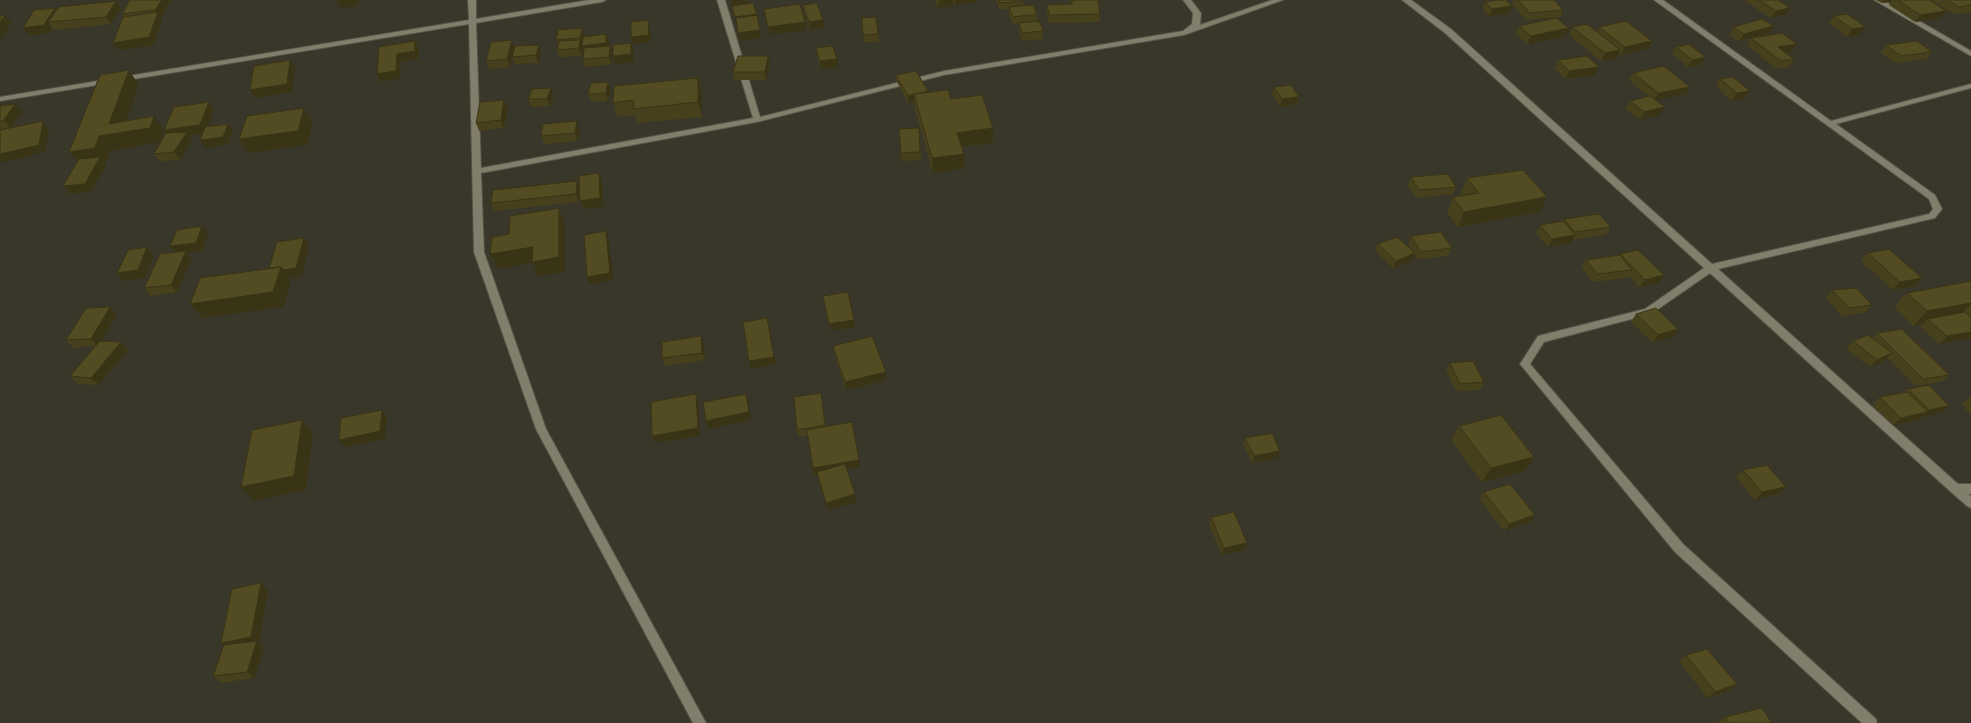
<svg xmlns="http://www.w3.org/2000/svg" width="1971" height="723" font-family="'Varela Round',sans-serif">
  <rect width="100%" height="100%" fill="#393729"/>
  <g fill="none" stroke-linecap="round" stroke-linejoin="round">
    <defs>
      <path id="street" d="M468,0H476V19L589,0H606L602,2L476,23L481,168L753,118L717,0H725L760,117L944,71L1183,31L1192,24L1193,13L1183,0H1191L1201,13L1200,25L1272,0H1283L1184,35L944,75L757,122L481,173L484,252L546,429L706,723H693L536,429L474,252L469,24L0,101V97L469,20Z
        M1402,0H1411L1451,29L1712,264L1929,214L1933,209L1929,199L1654,0H1663L1831,121L1971,84V88L1836,124L1935,195L1942,209L1935,218L1718,269L1958,484H1971V494H1968L1971,496V508L1967,506L1951,492L1710,273L1651,314L1544,342L1530,364L1683,544L1876,719L1877,723H1862L1675,552L1520,364L1538,336L1645,309L1704,268L1445,33Z
        M1874,0H1883L1971,51V56Z"/>
    </defs>
    <use href="#street" stroke="#565447" stroke-width="2"/>
    <use href="#street" fill="#817e6c" fill-rule="evenodd"/>
  </g>
  <path fill="#47401c" d="M171,0L161,17L162,20L154,45L119,50L124,17L122,14Z
    M934,0H976V2L955,5L953,1V6L938,8Z
    M996,0H1023V6L1037,14V22L1043,31L1042,39L1022,41L1019,31V23L1013,24L1009,15V9L1000,10Z
    M1070,0H1098L1100,14V22L1048,23L1047,13V5H1071Z
    M1513,0H1554L1563,10L1560,17L1526,20L1512,4Z
    M1744,0H1778L1785,15L1771,18Z
    M1876,0H1930L1946,11L1941,18L1915,22L1889,5L1891,2L1882,3Z
    M1932,0H1971V12L1953,14Z
    M116,1L121,9L111,24L54,30L52,28L50,33L29,35L23,28L55,8L56,11Z
    M1485,2L1512,6L1509,13L1489,16L1482,9Z
    M803,5L823,20L824,28L810,30L804,12Z
    M1834,16L1860,35L1847,37L1829,23Z
    M876,17L879,42H864L862,18Z
    M1519,26L1566,36L1528,44L1515,34Z
    M1572,27L1597,32L1599,27L1652,41L1648,49L1621,55L1619,53L1617,58L1601,61L1569,35Z
    M1733,27L1769,33L1754,37L1797,44L1792,52L1786,53L1794,59L1789,67L1776,69L1747,45L1751,38L1739,41L1729,35Z
    M606,34L609,42V46L612,53V64L585,67L583,59L584,50L583,48L582,56L560,57L557,50L558,46L556,40Z
    M1886,45L1932,52L1927,59L1895,63L1880,52Z
    M515,47L541,52L538,63L515,64L512,57L510,67L489,69L486,61Z
    M1676,47L1705,57L1701,65L1688,67L1672,54Z
    M816,48L838,67L821,69L817,56Z
    M768,56L770,64L766,80H735L733,72Z
    M1558,60L1595,75L1566,79L1554,68Z
    M1633,73L1690,87L1686,94L1656,100L1660,115L1640,120L1625,108L1630,101L1648,96L1629,80Z
    M896,75L928,93L951,99L993,128V143L962,147L965,168L933,173L915,109L914,102L908,103L897,82Z
    M698,78L702,92V117L637,123L635,115L617,117L613,103Z
    M1720,79L1745,98L1732,101L1716,86Z
    M1274,87L1299,97L1297,104L1280,107L1272,94Z
    M611,89L608,101L591,102L588,94Z
    M554,96L550,106L531,107L528,99Z
    M15,104L22,112L10,128L0,129V106Z
    M508,108L504,128L479,131L476,123Z
    M214,110L208,126L228,124L233,131L228,144L205,148L203,133L189,135L192,139L180,160L159,161L154,154L167,133L164,130Z
    M919,128L921,160L901,161L899,129Z
    M580,129L578,141L544,144L541,136Z
    M599,173L602,181L603,206L583,209L580,201V192L578,202L494,211L491,203L577,181L580,187Z
    M1411,177L1456,187L1453,194L1416,198L1408,185Z
    M1467,178L1540,212L1458,227L1447,212L1453,197L1463,196L1461,193Z
    M1564,219L1611,227L1606,235L1572,240L1571,243L1548,247L1536,233L1540,225L1563,221Z
    M208,234L202,251L187,253L192,259L177,292L151,296L144,288L175,253L170,246Z
    M1411,236L1452,248L1448,256L1418,259L1415,254L1412,261L1393,268L1375,251L1378,244L1413,251L1408,244Z
    M1868,253L1922,278L1915,286L1893,290L1861,261Z
    M1620,254L1659,283L1640,287L1629,276L1627,278L1593,282L1581,267L1586,260L1619,256Z
    M1971,281V338L1939,344L1920,327L1923,324L1913,326L1894,307L1907,293Z
    M1832,290L1872,305L1865,313L1842,316L1826,298Z
    M110,307L117,314L101,341L121,342L128,350L99,385L78,384L70,376L96,346L73,348L66,340Z
    M1636,314L1678,329L1672,337L1653,343L1631,322Z
    M1877,333L1949,375L1941,382L1915,386L1887,358L1884,361L1870,367L1846,349L1853,341L1872,338Z
    M701,336L704,344L705,360L665,366L662,358Z
    M833,346L886,380L846,390L834,353Z
    M1450,363L1484,382L1480,390L1456,391L1446,370Z
    M1908,389L1949,406L1941,413L1922,417L1919,420L1893,425L1872,405L1880,397L1904,392Z
    M821,393L826,426L860,467L847,470L857,502L828,510L817,475L814,476L808,436L799,437L797,430Z
    M1971,397V416L1962,404Z
    M1459,426L1534,457L1525,471L1482,482L1451,440Z
    M1245,438L1280,451L1278,458L1252,463L1243,445Z
    M1743,470L1786,487L1779,494L1755,500L1736,477Z
    M1484,492L1530,522L1504,531L1479,499Z
    M1211,517L1247,543L1245,550L1222,555L1209,524Z
    M261,583L268,590L259,643L264,648L254,678L221,683L213,676Z
    M1686,655L1737,684L1729,691L1707,698L1679,661Z
    M1725,717L1772,723H1717Z"/>
  <path fill="#3a3417" d="M162,0H171L161,17L162,20L154,45L119,50L113,43L157,13L155,10Z
    M341,0H359L358,6L340,8L336,1Z
    M730,0H748L749,3L731,6Z
    M943,0H953V6L938,8V1Z
    M955,0H976V2L955,5Z
    M1884,0H1892L1891,2L1882,3Z
    M116,1L121,9L111,24L106,17Z
    M1512,6L1509,13L1489,16L1492,9Z
    M55,8L60,16L48,22L52,28L50,33L29,35L23,28Z
    M1790,8L1785,15L1771,18L1776,11Z
    M1946,11L1941,18L1915,22L1920,15Z
    M757,14L758,21L736,24L735,17Z
    M5,15L11,23L0,40V23Z
    M648,20L650,28L651,42L634,44L631,37Z
    M823,20L824,28L810,30L809,22Z
    M805,22L806,30L770,35L768,27Z
    M1774,26L1769,33L1739,41L1744,34Z
    M1866,27L1860,35L1847,37L1852,29Z
    M582,28L584,36L582,45L606,34L609,42V51L585,54L583,48L582,56L579,48Z
    M1569,28L1566,36L1528,44L1531,36Z
    M760,30L761,38L740,41L738,33Z
    M512,40L515,48L510,67L507,59Z
    M415,41L419,49L418,59L401,62L400,78L381,82L377,74L397,54Z
    M1652,41L1648,49L1621,55L1625,47Z
    M631,43L633,50L634,62L616,64L613,56Z
    M1797,44L1792,52L1774,55L1778,47Z
    M539,45L541,52L538,63L536,55Z
    M610,46L612,53V64L609,57Z
    M1620,50L1617,58L1601,61L1605,53Z
    M768,56L770,64L766,80L765,72Z
    M1705,57L1701,65L1688,67L1692,60Z
    M837,59L838,67L821,69L820,61Z
    M290,60L295,67L292,92L255,98L250,90Z
    M1599,67L1595,75L1566,79L1569,71Z
    M129,70L139,85L122,132L154,116L164,131L160,142L110,151L106,162L105,163L106,165L91,192L69,194L63,186L81,166L69,152L109,124Z
    M698,78L702,92V117L698,102Z
    M608,82L611,89L608,101L606,93Z
    M1690,87L1686,94L1654,101L1658,93Z
    M551,88L554,96L550,106L547,99Z
    M1750,91L1745,98L1732,101L1737,93Z
    M914,94V102L908,103V96Z
    M1299,97L1297,104L1280,107L1282,99Z
    M504,100L508,108L504,128L501,120Z
    M209,102L214,110L205,133L189,135L192,139L180,160L174,152L170,138L164,130Z
    M15,104L22,112L10,128L4,120Z
    M1665,107L1660,115L1640,120L1644,112Z
    M304,108L313,123L307,145L248,153L239,139Z
    M43,121L49,129L45,152L0,163V154Z
    M577,121L580,129L578,141L575,133Z
    M228,124L233,131L228,144L205,148L200,140Z
    M993,128V143L958,147L957,133Z
    M964,154L965,168L933,173L932,158Z
    M599,173L602,181L603,206L583,209L580,201Z
    M577,181L580,189L578,202L576,194Z
    M1547,197L1540,212L1458,227L1464,212Z
    M559,208L565,223V272L538,276L533,263L498,269L490,254Z
    M202,226L208,234L202,251L187,253L192,259L177,292L171,285L176,254L170,246Z
    M606,231L609,239L613,280L590,285L587,277Z
    M1575,235L1571,243L1548,247L1552,239Z
    M304,238L309,245L302,276L289,278L291,281L284,307L202,318L190,304L281,267Z
    M147,247L154,255L145,278L124,281L117,273Z
    M1415,253L1412,261L1393,268L1396,261Z
    M1664,275L1659,283L1640,287L1645,280Z
    M1922,278L1915,286L1893,290L1900,282Z
    M1971,303V304L1958,317L1927,319L1923,324L1913,326L1927,311Z
    M110,307L117,314L98,346L91,339Z
    M854,320L855,327L830,331L829,324Z
    M769,325L776,364L751,369L749,361Z
    M1678,329L1672,337L1653,343L1658,335Z
    M1971,332V338L1939,344L1947,336Z
    M701,336L704,344L705,360L702,353Z
    M121,342L128,350L99,385L91,378Z
    M1892,353L1884,361L1870,367L1877,360Z
    M886,372V380L846,390L845,382Z
    M696,394L698,402L700,436L655,443L652,436Z
    M746,394L748,401L751,420L709,429L706,421Z
    M1949,406L1941,413L1922,417L1919,420L1893,425L1901,418L1926,412L1929,410Z
    M382,410L387,417L385,439L345,447L339,440Z
    M302,420L313,434L306,490L254,501L241,487Z
    M1280,451L1278,458L1252,463L1254,456Z
    M1534,457L1525,471L1482,482L1491,468Z
    M859,460L860,467L814,476L813,468Z
    M1786,487L1779,494L1755,500L1762,492Z
    M855,494L857,502L828,510L826,503Z
    M1535,515L1530,522L1504,531L1509,524Z
    M1247,543L1245,550L1222,555L1224,548Z
    M261,583L268,590L259,643L264,648L254,678L247,672L229,649L221,643Z
    M1737,684L1729,691L1707,698L1715,692Z"/>
  <path fill="#534b21" stroke="#3a3417" d="M130,0H162L155,10L122,14Z
    M999,0H1023V1L1000,3Z
    M1072,0H1098L1100,14L1049,15L1047,5L1072,4Z
    M1497,0H1506L1512,6L1492,9L1485,2Z
    M1518,0H1554L1563,10L1530,13Z
    M1759,0H1778L1790,8L1776,11Z
    M1898,0H1930L1946,11L1920,15Z
    M1949,0H1971V5L1958,7Z
    M116,1L106,17L48,22L59,7Z
    M753,3L757,14L735,17L732,6Z
    M817,3L823,20L809,22L803,5Z
    M800,4L805,22L768,27L764,9Z
    M1033,5L1037,14L1013,17L1009,7Z
    M55,8L44,25L23,28L34,10Z
    M158,12L149,37L113,43L123,17Z
    M1847,14L1866,27L1852,29L1834,16Z
    M5,15L0,23V16Z
    M757,15L760,30L738,33L736,18Z
    M876,17L878,34L863,35L862,18Z
    M1556,18L1569,28L1531,36L1519,26Z
    M1762,19L1774,26L1744,34L1733,27Z
    M648,20L649,35L631,37V22Z
    M1039,21L1043,31L1022,33L1019,23Z
    M1626,21L1652,41L1625,47L1599,27Z
    M1587,24L1620,50L1605,53L1572,27Z
    M582,28L580,38L556,40L558,30Z
    M1782,33L1797,44L1778,47L1794,59L1781,61L1751,38Z
    M606,34V43L582,46L583,37Z
    M512,40L507,59L486,61L491,42Z
    M580,40L579,48L557,50L559,41Z
    M415,41V51L397,54L396,71L377,74L379,47Z
    M1917,41L1932,52L1901,56L1886,45Z
    M631,43V54L613,56V45Z
    M1689,44L1705,57L1692,60L1676,47Z
    M539,45L536,55L512,57L515,46Z
    M610,46L609,57L583,59L584,48Z
    M833,46L837,59L820,61L816,48Z
    M738,56H768L765,72H733Z
    M1587,56L1599,67L1569,71L1558,60Z
    M290,60L287,84L250,90L254,66Z
    M1664,66L1690,87L1658,93L1633,73Z
    M129,70L109,124L154,116L150,128L99,136L95,148L69,152L100,75Z
    M916,71L928,91L908,96L896,75Z
    M1733,77L1750,91L1737,93L1720,79Z
    M698,78V102L633,109L634,100L613,103L614,86Z
    M608,82L606,93L588,94L591,83Z
    M1291,85L1299,97L1282,99L1274,87Z
    M551,88L547,99H528L532,89Z
    M948,90L951,99L982,95L993,128L957,133L964,154L932,158L914,94Z
    M1650,96L1665,107L1644,112L1630,101Z
    M504,100L501,120L476,123L480,102Z
    M209,102L200,125L164,130L174,107Z
    M15,104L4,120L0,121V106Z
    M304,108L298,131L239,139L247,116Z
    M43,121L39,145L0,154V130Z
    M577,121L575,133L541,136L543,124Z
    M228,124L223,137L200,140L205,127Z
    M919,128L920,152L901,153L899,129Z
    M187,132L174,152L154,154L166,133Z
    M100,157L85,184L63,186L79,159Z
    M1523,170L1547,197L1464,212L1453,197L1479,193L1467,178Z
    M599,173L600,198L580,201L579,176Z
    M1448,174L1456,187L1419,190L1411,177Z
    M577,181L576,194L491,203L493,190Z
    M559,208V257L532,262L533,247L490,254L492,237L509,234L510,216Z
    M1599,214L1611,227L1575,232L1564,219Z
    M1563,221L1575,235L1552,239L1540,225Z
    M202,226L196,243L170,246L177,230Z
    M606,231L610,273L587,277L584,235Z
    M1441,232L1452,248L1421,252L1411,236Z
    M1397,237L1415,253L1396,261L1378,244Z
    M304,238L296,268L283,270L281,267L269,268L277,242Z
    M147,247L138,270L117,273L128,250Z
    M1889,249L1922,278L1900,282L1868,253Z
    M1638,250L1664,275L1645,280L1620,254Z
    M186,251L171,285L144,288L160,254Z
    M1620,255L1632,270L1597,274L1586,260Z
    M281,267L273,292L190,304L200,278Z
    M1971,281V303L1927,311L1907,293Z
    M1856,288L1872,305L1849,308L1832,290Z
    M848,292L854,320L829,324L823,296Z
    M110,307L91,339L66,340L86,308Z
    M1656,308L1678,329L1658,335L1636,314Z
    M1965,312L1971,318V332L1947,336L1927,319Z
    M767,318L774,357L749,361L743,322Z
    M1902,329L1949,375L1923,379L1877,333Z
    M1868,335L1892,353L1877,360L1853,341Z
    M701,336L702,353L662,358V342Z
    M872,336L886,372L845,382L833,346Z
    M100,341L121,342L91,378L70,376Z
    M1473,361L1484,382L1460,384L1450,363Z
    M1929,385L1949,406L1929,410L1908,389Z
    M1907,392L1928,412L1901,418L1880,397Z
    M821,393L825,425L797,430L794,397Z
    M696,394L698,428L652,436L651,402Z
    M746,394L749,412L706,421L703,402Z
    M382,410L380,431L339,440L341,418Z
    M1501,415L1534,457L1491,468L1459,426Z
    M302,420L294,476L241,487L252,430Z
    M852,422L859,460L813,468L807,430Z
    M1272,433L1280,451L1254,456L1245,438Z
    M845,464L855,494L826,503L817,472Z
    M1767,465L1786,487L1762,492L1743,470Z
    M1510,484L1535,515L1509,524L1484,492Z
    M1234,512L1247,543L1224,548L1211,517Z
    M261,583L251,637L221,643L232,589Z
    M257,641L247,672L213,676L224,645Z
    M1707,649L1737,684L1715,692L1686,655Z
    M1762,708L1772,723H1729L1725,717Z"/>
</svg>
